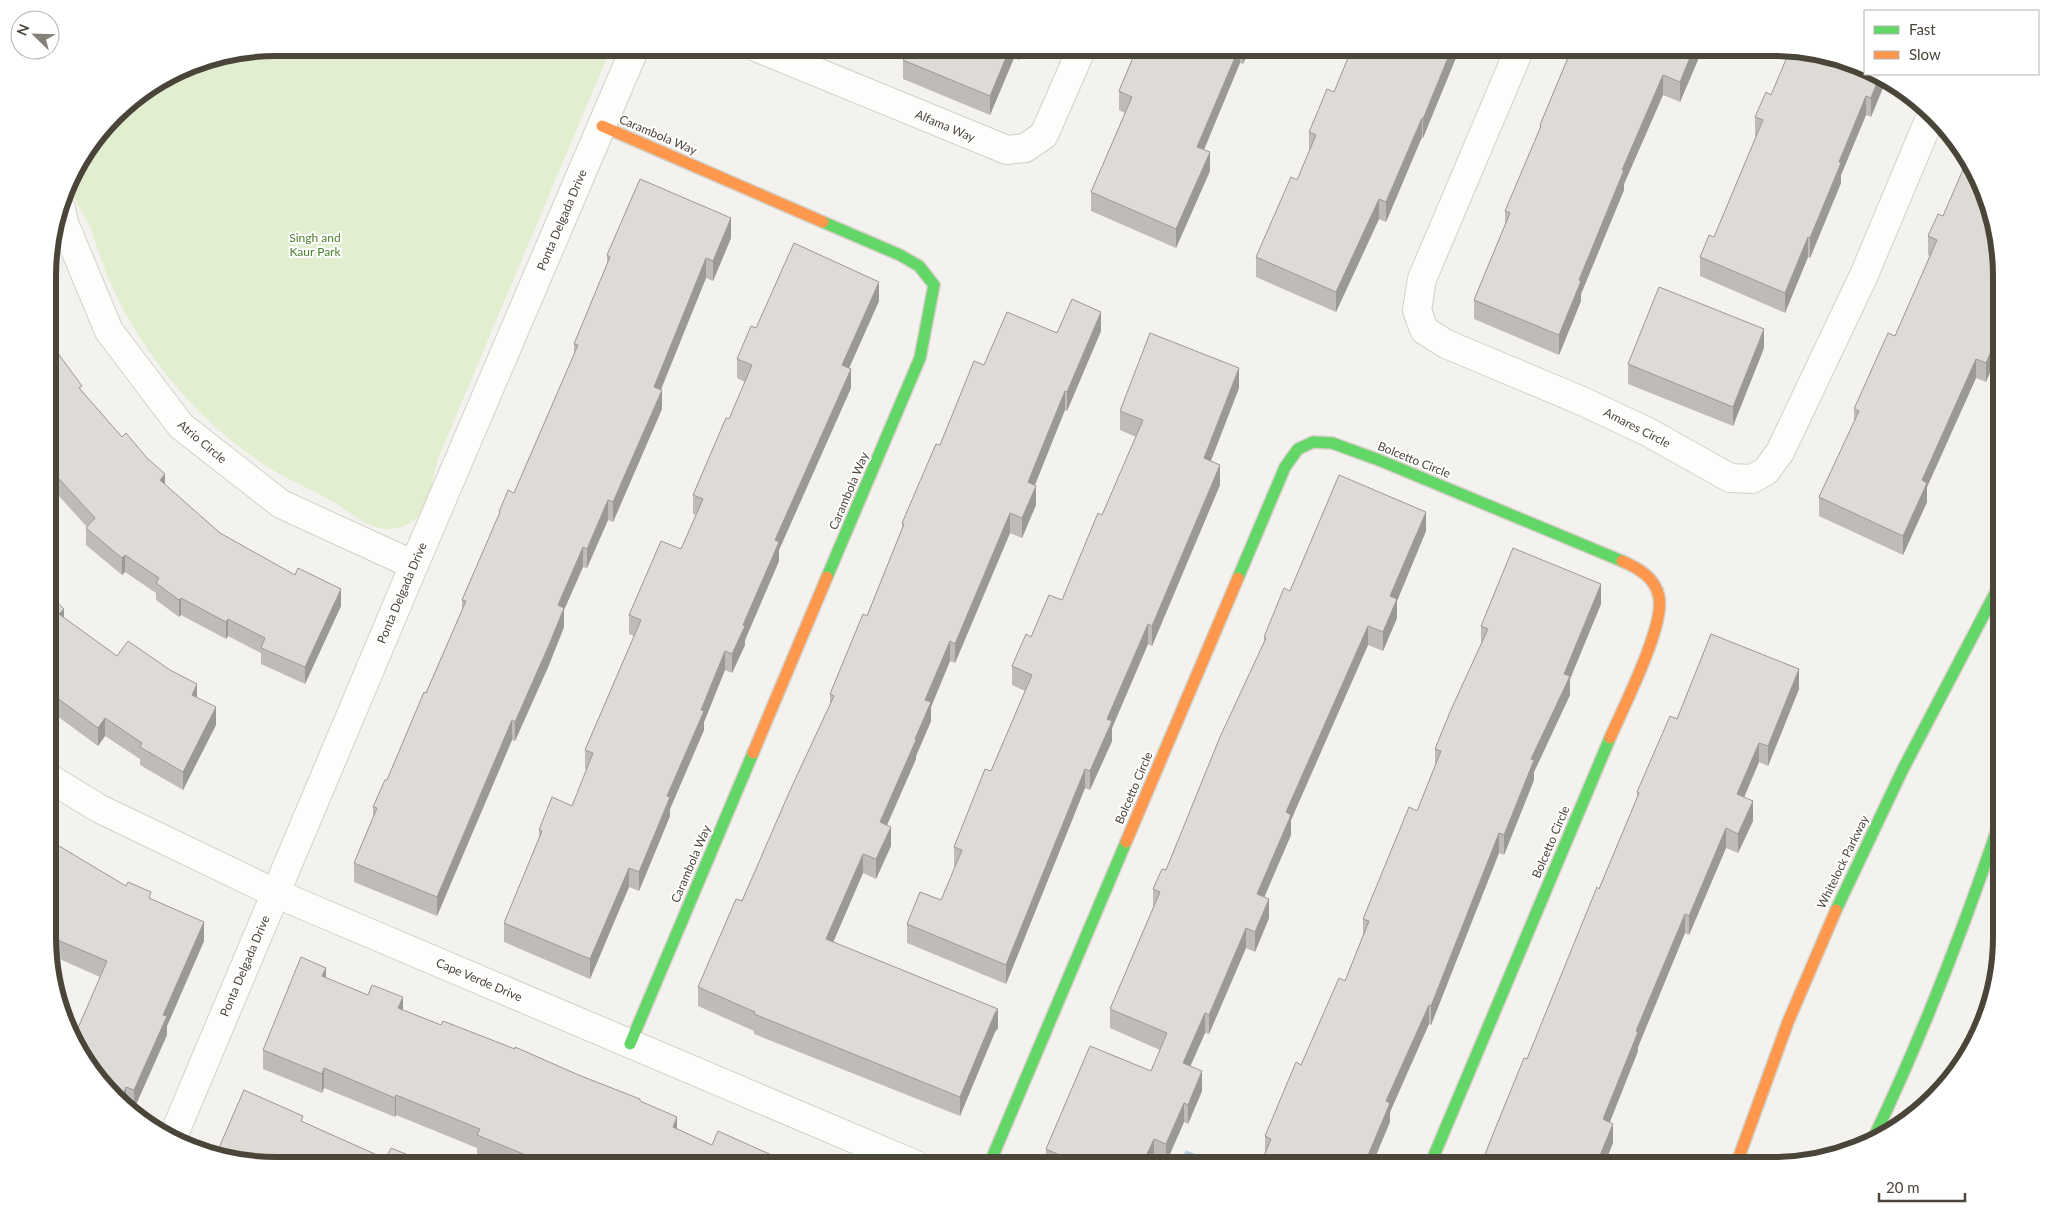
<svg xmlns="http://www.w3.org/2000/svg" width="2049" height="1213" font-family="Lato,sans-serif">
  <defs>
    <pattern id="grass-tufts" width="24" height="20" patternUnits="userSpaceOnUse" patternTransform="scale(1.25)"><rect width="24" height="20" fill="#e1eecf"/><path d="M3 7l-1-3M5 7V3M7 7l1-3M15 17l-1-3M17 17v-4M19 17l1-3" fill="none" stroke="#c3cdb2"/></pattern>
    <pattern id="water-rules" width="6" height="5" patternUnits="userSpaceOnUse" patternTransform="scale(1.25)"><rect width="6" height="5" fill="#c0ddf1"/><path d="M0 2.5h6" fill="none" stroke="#a6bfcf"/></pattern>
  </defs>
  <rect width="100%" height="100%" fill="#f4f2ee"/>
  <path fill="url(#grass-tufts)" d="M1984,1008L1971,1051L1952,1076Z"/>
  <path fill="#e1eecf" d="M276,48H611L440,454C430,478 434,510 408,524C376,540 355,514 330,500C312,490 294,482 276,472C213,434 160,376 124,311C115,293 106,275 100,256C96,246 94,236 90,227C83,212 66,193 71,175L125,104L189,65Z"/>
  <path fill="url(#water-rules)" d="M1186,1150L1204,1158L1201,1165H1179Z"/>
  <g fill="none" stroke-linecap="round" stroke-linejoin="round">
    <defs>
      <path id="street" d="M758,48L1007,150L1025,148L1044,135L1082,48
        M1520,48L1422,279L1417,310L1424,330L1446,344L1582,401L1648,432L1730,478L1752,479L1766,471L1780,452L1864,275L1932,113
        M61,209L64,223L109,331L181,426L281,504L414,565
        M49,778L100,809L275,893L916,1165
        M172,1139L414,565L635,48"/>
      <path id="fast" d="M823,222L900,255L919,266L934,285L920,358L827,577
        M1238,578L1285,467L1298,449L1313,442L1332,443L1379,460L1622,561
        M1836,910L1903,769L2001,582
        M630,1044L753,753
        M1873,1139C1923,1035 1964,928 2001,818
        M989,1165L1126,842
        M1430,1165L1610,738"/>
      <path id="slow" d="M602,126L823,222
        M1610,738C1623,708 1665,626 1659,597C1655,577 1638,568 1622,561
        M753,753L827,577
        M1126,842L1238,578
        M1736,1165L1788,1022L1836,910"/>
    </defs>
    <use href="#street" stroke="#d2d0cb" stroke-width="30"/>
    <use href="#fast" stroke="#d3cfc5" stroke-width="14"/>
    <use href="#slow" stroke="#d3cfc5" stroke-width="14"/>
    <use href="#street" stroke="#fdfdfc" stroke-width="28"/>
    <use href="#fast" stroke="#63d668" stroke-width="11"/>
    <use href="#slow" stroke="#ff974d" stroke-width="11"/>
  </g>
  <path fill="#bfbcb8" d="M908,48H1024L1019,60L1014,58L990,115L903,79V60Z
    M1137,48H1250L1243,64L1240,63L1204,150L1210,171L1176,248L1091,211V192L1125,113L1119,110V91Z
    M1460,48L1423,138L1422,137L1386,222L1379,219L1336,312L1256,277V257L1297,180L1309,152V132L1334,92Z
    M1572,48H1703L1680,102L1663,95L1624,184V190L1581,294V301L1559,355L1474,319V300L1505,224V211L1540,130V125Z
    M1876,74L1887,78L1871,117L1866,115L1841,175V183L1810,258L1808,257L1785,313L1700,276V257L1714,237L1756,137L1755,136V117L1771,95Z
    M1943,216L2001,261L1986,382L1976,378L1927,487V502L1903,555L1819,516V497L1854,423V409L1895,336L1930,256L1928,255V236Z
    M731,238L713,281L706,278L661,390L662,409L613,522L608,520L587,568L583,567L564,610V627L549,665L515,741L512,740L437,916L354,882V863L373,817V807L387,780L462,611V600L499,516V512L514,493L574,356V344L607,265V255Z
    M879,301L849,368L851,388L779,550V561L745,640V645L732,673L725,670L704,722V730L670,809V816L639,891L629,887L590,979L504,942V923L539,840V830L572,806L587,770L585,769V750L634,636L629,634V615L681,549L696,515L693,514V495L729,419L745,382L737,378V359L756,328Z
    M1101,331L1067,411L1065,410L1035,485L1036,505L1022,538L1010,533L955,663L950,661L931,707V721L916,756V759L887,825L891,846L876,879L863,873L833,942L998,1028L995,1032L960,1116L754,1034V1031L698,1006V987L742,901L830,704V694L867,616L902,529V523L940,445L984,365L1057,333Z
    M49,341L82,391L122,437L165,485L220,533L341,606L305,684L261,664V653L228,636L226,639L181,615L179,617L156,600V593L125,572L122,575L86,545V528L87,527L49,485Z
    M1764,348L1733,426L1628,384V364Z
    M1239,388L1211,461L1220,485L1152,646L1148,644L1112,728V741L1090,790L1085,788L1006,984L907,943V924L941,900L955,867L954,866V847L991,771L1025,691L1012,685V666L1031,637L1062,600L1102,515L1136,437L1120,430V411Z
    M1426,531L1397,601V618L1383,651L1368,645L1291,820V835L1264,897L1269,918L1255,952L1246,948L1209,1034L1205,1033L1190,1066L1202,1091L1188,1124L1184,1122L1166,1163L1154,1158L1151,1165H1046V1149L1151,1071L1160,1050L1110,1028V1009L1153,908V889L1166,870L1264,643V637L1290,591Z
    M49,576L54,599L64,618L117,656L197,698L216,725L183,790L140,765V759L105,736L98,746L49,710Z
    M1601,604L1570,679V695L1534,772V780L1504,855L1499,853L1431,1025L1429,1024L1390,1112V1122L1265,1153V1136L1301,1065L1345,981L1363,935V919L1417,811L1435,766V749L1481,645V626Z
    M1799,689L1768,766L1759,762L1744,797L1753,821L1738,853L1726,848L1689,935L1685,933L1638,1047V1051L1610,1122L1613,1143L1604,1165H1481L1527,1059L1599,889L1637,798V792L1677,719Z
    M49,848L151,899L204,941L167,1026V1035L134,1109L86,1064L100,977L55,957L52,962L49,960Z
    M326,978L403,1010L441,1025L640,1101L677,1129L712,1145L776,1162L783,1165H504L477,1154V1148L396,1115L395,1117L324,1088L322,1093L263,1069V1050Z"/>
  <path fill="#9b9996" d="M1010,48H1014V58L990,115V96Z
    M1019,48H1024L1019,60Z
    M1239,48H1240V63L1197,166V147Z
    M1243,48H1250L1243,64Z
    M1452,48H1460L1423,138V119Z
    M1694,48H1703L1680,102V82Z
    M1663,75V95L1624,184V190L1581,294V301L1559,355V335L1579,280L1622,170Z
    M1880,75L1887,78L1871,117V98Z
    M1866,96V115L1841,175V183L1810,258V238L1839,162Z
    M1422,118V137L1386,222V202Z
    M1210,152V171L1176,248V229Z
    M1379,199V219L1336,312V292Z
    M731,218V238L713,281V261Z
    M1808,237V257L1785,313V293Z
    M706,258V278L654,406V387Z
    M879,282V301L842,384V365Z
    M1101,312V331L1067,411V392Z
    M2001,328V347L1986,382V363Z
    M1764,329V348L1733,426V407Z
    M1976,359V378L1927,487V502L1903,555V536L1922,480Z
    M1239,368V388L1204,478V458Z
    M851,369V388L779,550V561L745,640V645L732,673V654L775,540Z
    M662,390V409L613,522V502Z
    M1065,391V410L1028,502V482Z
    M1220,465V485L1152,646V626Z
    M165,474V491L160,480Z
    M1036,486V505L1022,538V518Z
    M608,500V520L587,568V549Z
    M1426,512V531L1397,601V618L1383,651V632L1390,596Z
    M1010,513V533L955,663V644Z
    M583,547V567L564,610V627L549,665L515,741V722L558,605Z
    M125,555V572L122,575V558Z
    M54,581V599L49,604V586Z
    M1601,584V604L1570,679V695L1534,772V780L1504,855V835L1531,759L1564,674Z
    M341,589V606L305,684V667Z
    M181,598V615L179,617V600Z
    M64,609V627L59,614Z
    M228,619V636L226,639V622Z
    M1148,624V644L1112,728V741L1090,790V771L1107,719Z
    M1368,626V645L1291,820V835L1257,914V894L1286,812Z
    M950,641V661L931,707V721L916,756V759L880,841V822L915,739L925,700Z
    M725,651V670L704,722V730L670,809V816L639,891V872L667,796Z
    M1799,669V689L1768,766V746Z
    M197,684V702L192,695Z
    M216,707V725L183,790V772Z
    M105,718V736L98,746V728Z
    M512,720V740L437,916V897Z
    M1759,743V762L1737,814V794Z
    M1085,769V788L1006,984V965Z
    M1753,801V821L1738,853V834Z
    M891,827V846L876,879V859Z
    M1726,828V848L1689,935V916Z
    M1499,833V853L1431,1025V1006Z
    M863,854V873L826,959V939Z
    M629,868V887L590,979V959Z
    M1269,899V918L1255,952V932Z
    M1685,914V933L1638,1047V1051L1603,1139V1119L1636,1031Z
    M204,922V941L167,1026V1035L134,1109V1090L163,1015Z
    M1246,928V948L1209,1034V1015Z
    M55,939V957L52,962V943Z
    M326,968V987L322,976Z
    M403,997V1017L398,1008Z
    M1429,1005V1024L1390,1112V1122L1372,1165H1364L1386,1101Z
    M998,1009V1028L995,1032L960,1116V1097L995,1013Z
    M1205,1013V1033L1183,1083V1063Z
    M324,1068V1088L322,1093V1074Z
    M1202,1071V1091L1188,1124V1105Z
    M126,1087V1102L122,1097Z
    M396,1095V1115L395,1117V1098Z
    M1184,1103V1122L1166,1163V1144Z
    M677,1117V1137L673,1127Z
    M1613,1124V1143L1604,1165H1596Z
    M1154,1139V1158L1151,1165H1142Z"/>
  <path fill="#dedbd6" stroke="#9b9996" d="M908,48H1010L990,96L903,60Z
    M1137,48H1239L1197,147L1210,152L1176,229L1091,192L1132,97L1119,91Z
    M1352,48H1452L1423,119L1422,118L1386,202L1379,199L1336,292L1256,257L1291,177L1297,180L1316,135L1309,132L1327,89L1334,92Z
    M1572,48H1694L1680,82L1663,75L1622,170H1624L1579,280L1581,281L1559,335L1474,300L1510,213L1505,211L1541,126L1540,125Z
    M1790,50L1832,55L1865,69V74H1876L1880,75L1871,98L1866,96L1839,162L1841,163L1810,238L1808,237L1785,293L1700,257L1709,235L1714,237L1763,120L1755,117L1766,92L1771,95Z
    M1968,158L1971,162L2001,261V328L1986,363L1976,359L1922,480L1927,483L1903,536L1819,497L1859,411L1854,409L1888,333L1895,336L1937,240L1928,236L1938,214L1943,216Z
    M640,179L731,218L713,261L706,258L654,387L662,390L613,502L608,500L587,549L583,547L558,605L564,608L549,645L515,722L512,720L437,897L354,863L377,808L373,807L385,780H387L424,692L426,693L466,601L462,600L500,512H499L508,490L514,493L578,345L574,344L610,257L607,255Z
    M794,243L879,282L842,365L851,369L775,540L779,542L743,625L745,626L732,654L725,651L701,710L704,711L667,796L670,797L639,872L629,868L590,959L504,923L542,831L539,830L552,797L572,806L593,753L585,750L641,620L629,615L661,541L681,549L703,499L693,495L726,418L729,419L752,365L737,359L751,326L756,328Z
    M1659,287L1764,329L1733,407L1628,364Z
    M1072,299L1101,312L1067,392L1065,391L1028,482L1036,486L1022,518L1010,513L955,644L950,641L925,700L931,702L915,739L916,740L880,822L891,827L876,859L863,854L826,939L998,1009L995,1013L960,1097L754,1014L755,1012L698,987L736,899L742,901L792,786L834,696L830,694L863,614L867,616L904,524L902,523L936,444L940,445L974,361L984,365L1007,312L1057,333Z
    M1150,333L1239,368L1204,458L1220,465L1152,626L1148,624L1107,719L1112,721L1090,771L1085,769L1006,965L907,924L920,892L941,900L962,850L954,847L985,769L991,771L1032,675L1012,666L1026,634L1031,637L1049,595L1062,600L1098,513L1102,515L1143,420L1120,411Z
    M49,341L82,386L79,388L122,437L126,433L147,458L165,474L160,480L220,533L295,575L298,568L341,589L305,667L261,648L265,638L228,619L226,622L181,598L179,600L156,583L159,578L125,555L122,558L86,528L95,518L49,468Z
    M1339,475L1426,512L1390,596L1397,599L1383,632L1368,626L1286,812L1291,815L1257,894L1269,899L1255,932L1246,928L1209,1015L1205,1013L1183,1063L1202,1071L1188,1105L1184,1103L1166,1144L1154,1139L1142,1165H1082L1046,1149L1090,1046L1151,1071L1167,1033L1110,1009L1160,892L1153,889L1162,869L1166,870L1220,737L1266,638L1264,637L1284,588L1290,591Z
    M1513,548L1601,584L1564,674L1570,676L1531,759L1534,760L1504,835L1499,833L1431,1006L1429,1005L1386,1101L1390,1103L1364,1165H1260L1271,1139L1265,1136L1296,1062L1301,1065L1339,978L1345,981L1369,921L1363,919L1409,807L1417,811L1441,751L1435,749L1450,712L1488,629L1481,626Z
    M49,576L54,581L49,586Z
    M49,595L64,609L59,614L117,656L128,641L170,670L197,684L192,695L216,707L183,772L140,747L142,743L105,718L98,728L49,692Z
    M1711,634L1799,669L1768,746L1759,743L1737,794L1753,801L1738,834L1726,828L1689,916L1685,914L1636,1031L1638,1032L1603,1119L1613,1124L1596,1165H1481L1493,1134L1524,1058L1527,1059L1597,887L1599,889L1639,793L1637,792L1670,716L1677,719Z
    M54,843L126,886L128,882L151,892L149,898L204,922L163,1015L167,1016L134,1090L126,1087L122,1097L86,1064L75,1035L107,961L55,939L52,943L49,941V848L51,849Z
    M301,957L326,968L322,976L368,995L372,985L403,997L398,1008L441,1025L443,1021L515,1049V1047L581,1076L640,1099V1101L677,1117L673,1127L712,1145L718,1131L776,1157L774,1162L783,1165H550L477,1135L480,1129L396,1095L395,1098L324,1068L322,1074L263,1050Z
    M244,1090L303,1116L301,1121L386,1159L391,1148L433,1165L276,1166L215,1157Z"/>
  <g text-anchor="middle" stroke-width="4" stroke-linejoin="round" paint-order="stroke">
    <g font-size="12" fill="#4b4439" stroke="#fff">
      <text transform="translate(945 126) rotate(23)" y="4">Alfama Way</text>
      <text transform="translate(658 135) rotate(23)" y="4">Carambola Way</text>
      <text transform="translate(562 220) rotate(-67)" y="4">Ponta Delgada Drive</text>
      <text transform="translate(1637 428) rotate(27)" y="4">Amares Circle</text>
      <text transform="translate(202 442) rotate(40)" y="4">Atrio Circle</text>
      <text transform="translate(1414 460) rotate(22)" y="4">Bolcetto Circle</text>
      <text transform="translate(849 491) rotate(-67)" y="4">Carambola Way</text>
      <text transform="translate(402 593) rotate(-67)" y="4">Ponta Delgada Drive</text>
      <text transform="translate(1134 788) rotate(-67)" y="4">Bolcetto Circle</text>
      <text transform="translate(1551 842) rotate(-67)" y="4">Bolcetto Circle</text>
      <text transform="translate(1843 862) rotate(-64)" y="4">Whitelock Parkway</text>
      <text transform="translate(691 864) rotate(-67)" y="4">Carambola Way</text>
      <text transform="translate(245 966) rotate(-67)" y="4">Ponta Delgada Drive</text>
      <text transform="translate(479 980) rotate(23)" y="4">Cape Verde Drive</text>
    </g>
    <g font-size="12" fill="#4a7f2a" stroke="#fff">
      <text x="315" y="242">Singh and<tspan x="315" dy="14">Kaur Park</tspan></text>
    </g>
  </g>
  <path d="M0 0H2049V1213H0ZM276 56H1773A220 220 0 0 1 1993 276V937A220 220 0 0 1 1773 1157H276A220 220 0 0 1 56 937V276A220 220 0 0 1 276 56Z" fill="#fff" fill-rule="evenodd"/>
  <path fill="none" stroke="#4b4439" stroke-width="6" d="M276 56H1773A220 220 0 0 1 1993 276V937A220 220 0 0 1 1773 1157H276A220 220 0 0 1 56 937V276A220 220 0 0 1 276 56Z"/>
  <rect x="1864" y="10" width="175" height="65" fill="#ffffff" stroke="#b7b4b0"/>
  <rect x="1874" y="26" width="25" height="8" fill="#63d668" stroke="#b7b4b0"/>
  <text x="1909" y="35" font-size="15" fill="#4b4439">Fast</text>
  <rect x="1874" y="51" width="25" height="8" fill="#ff974d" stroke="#b7b4b0"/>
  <text x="1909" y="60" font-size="15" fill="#4b4439">Slow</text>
  <g transform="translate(35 35) rotate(293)"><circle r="24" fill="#ffffff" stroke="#b7b4b0"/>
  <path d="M0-4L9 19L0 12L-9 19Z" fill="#868178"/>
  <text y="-8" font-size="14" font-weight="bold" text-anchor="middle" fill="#4b4439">N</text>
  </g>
  <path d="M1879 1193v8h86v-8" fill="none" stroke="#4b4439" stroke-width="2.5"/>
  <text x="1886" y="1193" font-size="15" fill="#4b4439" stroke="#ffffff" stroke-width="4" paint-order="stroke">20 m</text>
</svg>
